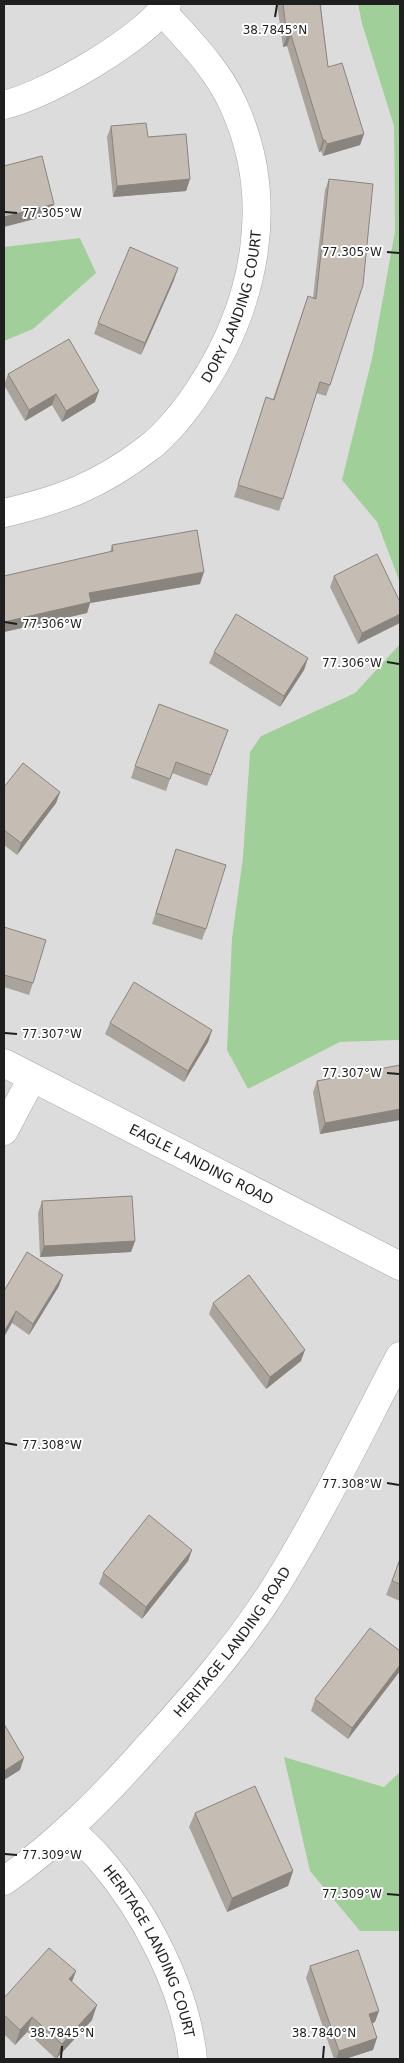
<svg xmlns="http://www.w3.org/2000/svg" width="404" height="2063" font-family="'DejaVu Sans',sans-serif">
  <rect width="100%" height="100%" fill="#f0eee5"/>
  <path fill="#dddcdc" d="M4,4H358L362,24L394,125L395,231L372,358L343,480L377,522L400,583V644L355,693L261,736L232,938L248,1089L340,1042L400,1040V1772L385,1787L284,1758L360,1931H400V2059H4Z"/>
  <path fill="#a1cf9a" d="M358,4H400V583L377,522L342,480L372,358L395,231L394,126L362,24Z
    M80,238L96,273L33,329L4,341V247Z
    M400,644V1040L340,1042L248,1089L227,1050L232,938L243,857L250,752L261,736L355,693Z
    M284,1757L384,1787L400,1772V1931H360L310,1871Z"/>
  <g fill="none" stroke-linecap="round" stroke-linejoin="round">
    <defs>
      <g id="minor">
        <path d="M4,105C47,95 142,40 167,4"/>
        <path id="s1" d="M4,513C61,500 100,485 147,449C165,436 187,409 199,390C256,305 277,199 233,104C217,68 188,40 162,11"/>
        <path id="s2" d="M4,1063L400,1266"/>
        <path d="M4,1131L32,1078"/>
        <path id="s3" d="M69,1829C79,1838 90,1848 99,1858C145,1911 186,1989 193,2059"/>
        <path id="s4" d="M4,1881C57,1844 102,1798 145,1750C189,1701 234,1651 270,1595C319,1518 358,1436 400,1356"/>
      </g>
    </defs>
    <use href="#minor" stroke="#a6a6a6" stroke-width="29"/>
    <use href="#minor" stroke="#fff" stroke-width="28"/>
  </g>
  <path fill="#a9a39b" d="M277,4H322L321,7L328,67L364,134L360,145L323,156L321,151L319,152L287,46L283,47Z
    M111,126L148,137L190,179L186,191L113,197L107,137Z
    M329,179L330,385L326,396L316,393L279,511L234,497L266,397L273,399L308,296L313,298L325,190Z
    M174,280L141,355L94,334L98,323Z
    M8,374L95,402L62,422L52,405L25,421L4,385Z
    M112,545L200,584L90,603L87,613L4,632L110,552Z
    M334,576L400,602L358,644L330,587Z
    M214,652L308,658L304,670L280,707L209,663Z
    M228,730L207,786L172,773L166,791L131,778L135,766Z
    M4,787L60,792L56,803L17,855L4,845Z
    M176,849L206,929L202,940L152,924Z
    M4,927L33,983L29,995L4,987Z
    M110,1023L212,1030L208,1042L184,1082L105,1034Z
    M400,1065V1120L320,1134L313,1092L317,1081Z
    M42,1201L135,1241L131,1252L40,1257L38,1213Z
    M59,1286L29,1335L12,1323L4,1291Z
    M213,1303L301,1361L266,1389L209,1314Z
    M192,1550L188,1561L142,1619L99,1584L103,1573Z
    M400,1559V1601L386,1595Z
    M400,1651V1671L348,1739L311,1711L315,1699Z
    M195,1813L293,1871L288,1886L227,1912L189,1827Z
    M310,1966L375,2022L372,2023L373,2050L345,2059H334L306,1978Z
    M76,1971L72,1982L92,2020L56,2059L27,2032L15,2045L4,2034V1998Z"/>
  <path fill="#8a847e" d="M291,35L287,46L283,47L287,36Z
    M364,134L360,145L323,156L327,144Z
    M323,140H325L321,151L319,152Z
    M190,179L186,191L113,197L117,186Z
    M54,204L50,215L4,227V217Z
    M178,268L174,280L141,355L145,343Z
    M99,391L95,402L62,422L66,411Z
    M56,394L52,405L25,421L29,410Z
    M204,572L200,584L90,603L87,613L4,632V622L89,593Z
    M400,614V623L358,644L362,633Z
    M308,658L304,670L280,707L284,696Z
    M60,792L56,803L17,855L21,843Z
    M212,1030L208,1042L184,1082L188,1071Z
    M400,1109V1120L320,1134L325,1123Z
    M135,1241L131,1252L40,1257L44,1246Z
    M63,1275L59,1286L29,1335L33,1324Z
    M16,1311L12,1323L4,1337V1332Z
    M305,1350L301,1361L266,1389L270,1377Z
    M192,1550L188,1561L142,1619L146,1607Z
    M400,1665V1671L348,1739L352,1728Z
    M24,1758L20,1770L4,1780V1771Z
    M293,1871L288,1886L227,1912L232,1898Z
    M76,1971L70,1986L69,1979Z
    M97,2005L92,2020L56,2059L62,2044Z
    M379,2011L375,2022L365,2026L369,2014Z
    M32,2017L27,2032L15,2045L20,2030Z
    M377,2038L373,2050L345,2059H336L339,2051Z"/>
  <path fill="#c5bdb4" stroke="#8a847e" d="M283,4H320L328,67L342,63L364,134L327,144L325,140H323L291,35L287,36Z
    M146,123L148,137L186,134L190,179L117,186L111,126Z
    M42,156L54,204L4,217V166Z
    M329,179L373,184L363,285L330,385L320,382L283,499L238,485L266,397L274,400L308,296L316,299Z
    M130,247L178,268L145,343L98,323Z
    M69,339L99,391L66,411L56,394L29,410L8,374Z
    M197,530L204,572L89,593L91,602L4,622V576L113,551L112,545Z
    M377,554L400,602V614L362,633L334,576Z
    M236,614L308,658L284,696L214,652Z
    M159,704L228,730L211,775L176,762L170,779L135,766Z
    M23,763L60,792L21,843L4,830V787Z
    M176,849L226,865L206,929L156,913Z
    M4,927L46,940L33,983L4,975Z
    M134,982L212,1030L188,1071L110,1023Z
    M400,1065V1109L325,1123L317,1081Z
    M132,1196L135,1241L44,1246L42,1201Z
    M27,1252L63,1275L33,1324L16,1311L4,1332V1291Z
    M249,1275L305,1350L270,1377L213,1303Z
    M149,1515L192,1550L146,1607L103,1573Z
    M400,1559V1584L392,1581Z
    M370,1628L400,1651V1665L352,1728L315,1699Z
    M4,1724L24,1758L4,1771Z
    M255,1786L293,1871L232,1898L195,1813Z
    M49,1948L76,1971L69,1979L97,2005L62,2044L32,2017L20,2030L4,2015V1998Z
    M358,1950L379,2011L369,2014L377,2038L339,2051L310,1966Z"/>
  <path fill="none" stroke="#1f1f1f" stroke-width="2" d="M275,17L277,5M5,212L17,213M387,252L399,253M5,622L17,624M387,662L399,664M5,1033L17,1034M387,1073L399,1074M5,1443L17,1445M387,1483L399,1485M5,1854L17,1855M387,1894L399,1895M61,2058L62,2046M323,2058L324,2046"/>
  <g text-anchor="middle" stroke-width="4" stroke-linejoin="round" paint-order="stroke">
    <g font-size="14" fill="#1f1f1f" stroke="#fff">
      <text dy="5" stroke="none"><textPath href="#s1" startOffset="328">DORY LANDING COURT</textPath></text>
      <text dy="5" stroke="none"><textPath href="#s2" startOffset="222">EAGLE LANDING ROAD</textPath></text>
      <text dy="5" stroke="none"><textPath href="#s4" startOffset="332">HERITAGE LANDING ROAD</textPath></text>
      <text dy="5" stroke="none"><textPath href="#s3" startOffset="149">HERITAGE LANDING COURT</textPath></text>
    </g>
  </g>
  <g font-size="12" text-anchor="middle" fill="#1f1f1f" stroke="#fff" stroke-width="4" stroke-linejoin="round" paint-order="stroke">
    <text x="275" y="34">38.7845°N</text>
    <text x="52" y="217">77.305°W</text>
    <text x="352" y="256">77.305°W</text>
    <text x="52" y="628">77.306°W</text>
    <text x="352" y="667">77.306°W</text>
    <text x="52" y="1038">77.307°W</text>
    <text x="352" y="1077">77.307°W</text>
    <text x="52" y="1449">77.308°W</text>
    <text x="352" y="1488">77.308°W</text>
    <text x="52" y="1859">77.309°W</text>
    <text x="352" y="1898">77.309°W</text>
    <text x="62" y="2037">38.7845°N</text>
    <text x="324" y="2037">38.7840°N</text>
  </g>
  <rect width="404" height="2063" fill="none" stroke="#1f1f1f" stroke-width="10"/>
</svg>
